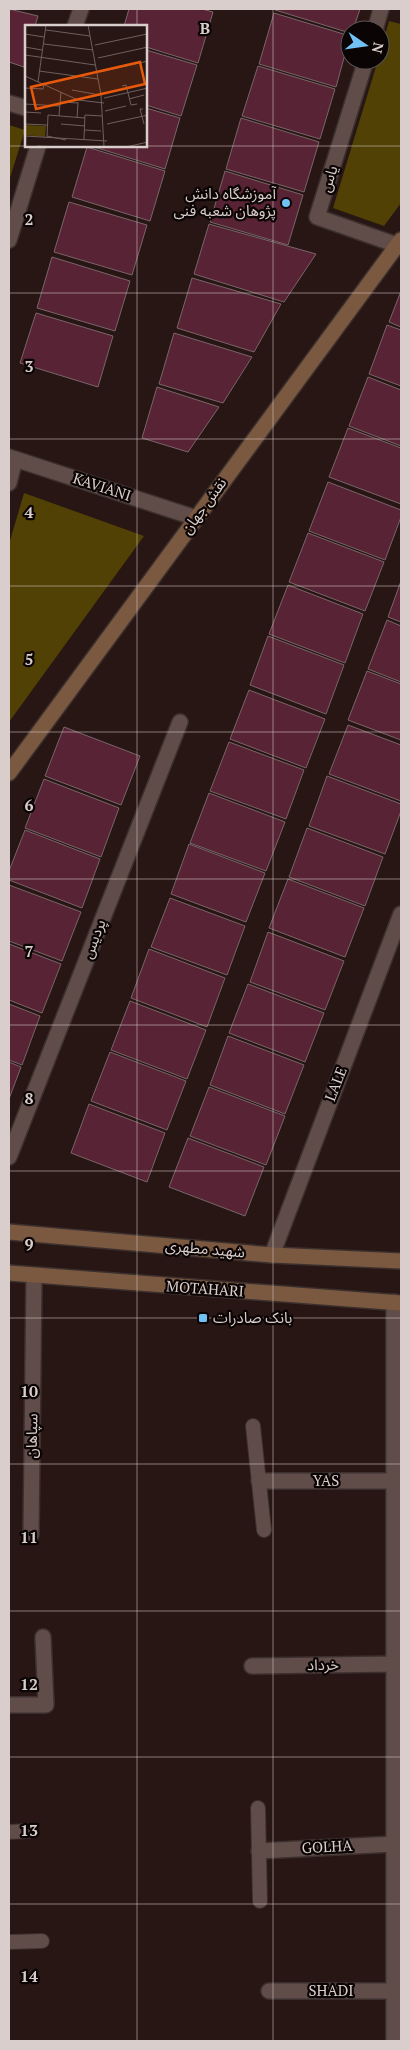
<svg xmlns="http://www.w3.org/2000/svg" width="410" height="2050" font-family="'PT Serif','Noto Sans Arabic',serif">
  <rect width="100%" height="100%" fill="#271613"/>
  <path fill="#514104" d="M389,21L401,24V203L384,226L333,208L378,60H380V52Z
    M9,125L25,130L9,181Z
    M24,493L144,536L9,722V544Z"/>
  <path fill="#572335" stroke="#79656a" d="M9,9L38,16L35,26H26V57L24,67L9,62Z
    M129,9H202L213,12L198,63L146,47V26H124Z
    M275,9H360L353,30H350V33L275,10Z
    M274,13L350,36L336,87L259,64Z
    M146,50L197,65L181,116L146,105Z
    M258,66L335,89L320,139L242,116Z
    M146,108L180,118L165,169L91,146H146Z
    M241,118L319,142L304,192L226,169Z
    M87,147L165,171L150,221L72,197Z
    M225,171L303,195L288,245L210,222Z
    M69,202L147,225L132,275L54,252Z
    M209,224L316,254L284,302L194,274Z
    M52,257L130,281L115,331L37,308Z
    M192,278L281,304L254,352L177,328Z
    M401,291V327L389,322Z
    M36,313L113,336L98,387L20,363Z
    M387,325L401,330V386L369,374Z
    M174,333L252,357L223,403L159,384Z
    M368,377L401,390V446L349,426Z
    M157,387L219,407L188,452L142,438Z
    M348,428L401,448V504L329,477Z
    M328,482L401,510V517L385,560L309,531Z
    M308,533L384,562L365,611L289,582Z
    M401,581V622L388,617Z
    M288,585L363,614L345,663L269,634Z
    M387,620L401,626V682L368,669Z
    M268,636L344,665L326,714L250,685Z
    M367,671L401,684V740L348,720Z
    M249,690L325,719L306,768L230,739Z
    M348,725L401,745V801L329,774Z
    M64,727L140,756L121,805L45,776Z
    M229,742L304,770L286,819L210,791Z
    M327,776L401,804V811L385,854L309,826Z
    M44,779L119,808L101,857L25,828Z
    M209,793L285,822L266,871L190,843Z
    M307,828L383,857L365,906L289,877Z
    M25,830L100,859L82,908L9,880V871Z
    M189,844L265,873L246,922L171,894Z
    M288,879L364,908L345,957L269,928Z
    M9,885L81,912L62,961L9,941Z
    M170,898L245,926L227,975L151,947Z
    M268,932L344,961L325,1010L250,982Z
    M9,944L61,964L42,1013L9,1000Z
    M149,949L225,978L207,1027L131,998Z
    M248,984L324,1013L305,1062L229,1033Z
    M130,1001L206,1030L187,1079L111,1050Z
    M9,1004L40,1016L22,1065L9,1060Z
    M228,1036L304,1065L285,1114L210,1085Z
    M110,1052L186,1081L167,1130L91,1101Z
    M9,1062L21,1067L9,1099Z
    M209,1087L285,1116L266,1165L190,1136Z
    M89,1104L165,1133L147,1182L71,1153Z
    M188,1138L264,1167L245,1216L169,1187Z"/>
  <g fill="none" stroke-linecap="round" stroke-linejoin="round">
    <defs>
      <path id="lane" d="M253,1426L264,1530
        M258,1808L260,1901
        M9,1832L28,1831
        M9,1942L42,1941"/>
      <path id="street" d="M75,26L81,9
        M375,30L381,9
        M366,60L317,217L397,245
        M9,103L26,108
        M9,240L38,146
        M9,457L196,518
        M9,483L15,459
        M9,1157L180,722
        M272,1255L401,914
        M394,1302V2041
        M259,1481H393
        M31,1535L34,1276
        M252,1666L394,1664
        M9,1705H46L43,1637
        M259,1851L394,1844
        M269,1991H393"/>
      <path id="secondary" d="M9,773L401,240
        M9,1232L272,1255L401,1261
        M9,1273L401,1303"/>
    </defs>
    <use href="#lane" stroke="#3c302e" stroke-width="16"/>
    <use href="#street" stroke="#3c302e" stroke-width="18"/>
    <use href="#secondary" stroke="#3c302e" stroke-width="18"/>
    <use href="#lane" stroke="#604c48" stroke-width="14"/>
    <use href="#street" stroke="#604c48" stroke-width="15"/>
    <use href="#secondary" stroke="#7b5840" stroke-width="15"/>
  </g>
  <path fill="none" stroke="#dacecc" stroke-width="1" stroke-opacity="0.55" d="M137,9V26M273,9V2041M9,146H401M137,146V2041M9,293H401M9,439H401M9,586H401M9,732H401M9,879H401M9,1025H401M9,1171H401M9,1318H401M9,1464H401M9,1611H401M9,1757H401M9,1904H401"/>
  <g fill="#71c1f5" stroke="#0a0504" stroke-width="2">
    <circle cx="286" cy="203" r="5"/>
    <rect x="198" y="1313" width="10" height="10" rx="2.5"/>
  </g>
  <g text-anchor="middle" stroke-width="4.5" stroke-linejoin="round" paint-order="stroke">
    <g font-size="15" fill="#dacecc" stroke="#0a0504">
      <text transform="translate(329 179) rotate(-73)" y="5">یاس</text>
      <text transform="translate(102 487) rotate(18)" y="5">KAVIANI</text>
      <text transform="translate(204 506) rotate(-54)" y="5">نقش جهان</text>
      <text transform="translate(94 939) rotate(-69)" y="5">پردیس</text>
      <text transform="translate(336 1084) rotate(-69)" y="5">LALE</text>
      <text transform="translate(205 1249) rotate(5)" y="5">شهید مطهری</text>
      <text transform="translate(205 1289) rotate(4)" y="5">MOTAHARI</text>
      <text transform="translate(32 1436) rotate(-89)" y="5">سپاهان</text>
      <text x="326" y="1486">YAS</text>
      <text transform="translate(323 1665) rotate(-1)" y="5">خرداد</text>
      <text transform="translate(327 1847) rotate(-3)" y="5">GOLHA</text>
      <text x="331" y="1996">SHADI</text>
    </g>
    <g font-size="15" fill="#dacecc" stroke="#0a0504" text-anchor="end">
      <text x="276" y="199">آموزشگاه دانش<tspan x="276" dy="17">پژوهان شعبه فنی</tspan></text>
      <text x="213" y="1323" text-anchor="start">بانک صادرات</text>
    </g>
  </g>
  <g transform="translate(25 25)">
    <rect width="122" height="122" fill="#271613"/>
    <path d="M0,100L21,101L20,112L0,110Z" fill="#514104"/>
    <path fill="none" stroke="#6f605d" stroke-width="1" d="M63,0L76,70L79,122M21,5L65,11M0,9L19,12M19,19L68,25M70,20L122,9M0,22L17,25M0,30L70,40M73,33L123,22M14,46L73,54M75,47L123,36M0,51L53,75L79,78M13,57L21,0M97,61L101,60L106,80L112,79M0,63L18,64L19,60M47,65L75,70M79,73L123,63M104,74L119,70M35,77L53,78M0,79L35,81M118,84H115L119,99M80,86L101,81M0,87L16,88M34,91L36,67M52,93L53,77M0,99L22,100M36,99L60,101M82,99L123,90M60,105L76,106M0,111L82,116M22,111L41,115M22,113L23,90L60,93M59,114L60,90L77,91M12,121L35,122M101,122L123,117"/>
    <path fill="#e8590c" fill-opacity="0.15" stroke="#e8590c" stroke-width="2.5" d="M115,37L120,59L11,84L6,62Z"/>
    <rect width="122" height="122" fill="none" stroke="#dacecc" stroke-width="2.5"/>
  </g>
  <g font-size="16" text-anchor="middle" font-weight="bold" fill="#dacecc" stroke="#0a0504" stroke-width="4.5" stroke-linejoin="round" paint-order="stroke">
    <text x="205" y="34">B</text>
    <text x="29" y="225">2</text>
    <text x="29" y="372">3</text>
    <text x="29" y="518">4</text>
    <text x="29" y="665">5</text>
    <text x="29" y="811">6</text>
    <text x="29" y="957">7</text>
    <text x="29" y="1104">8</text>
    <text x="29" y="1250">9</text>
    <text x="29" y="1397">10</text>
    <text x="29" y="1543">11</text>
    <text x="29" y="1690">12</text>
    <text x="29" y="1836">13</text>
    <text x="29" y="1982">14</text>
  </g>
  <rect width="410" height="2050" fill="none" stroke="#dacecc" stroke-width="20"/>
  <g transform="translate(365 45) rotate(103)"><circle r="24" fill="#0a0504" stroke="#5d5554"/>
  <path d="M0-4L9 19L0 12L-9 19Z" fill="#71c1f5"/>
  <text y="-8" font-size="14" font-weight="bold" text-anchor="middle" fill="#dacecc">N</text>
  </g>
</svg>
